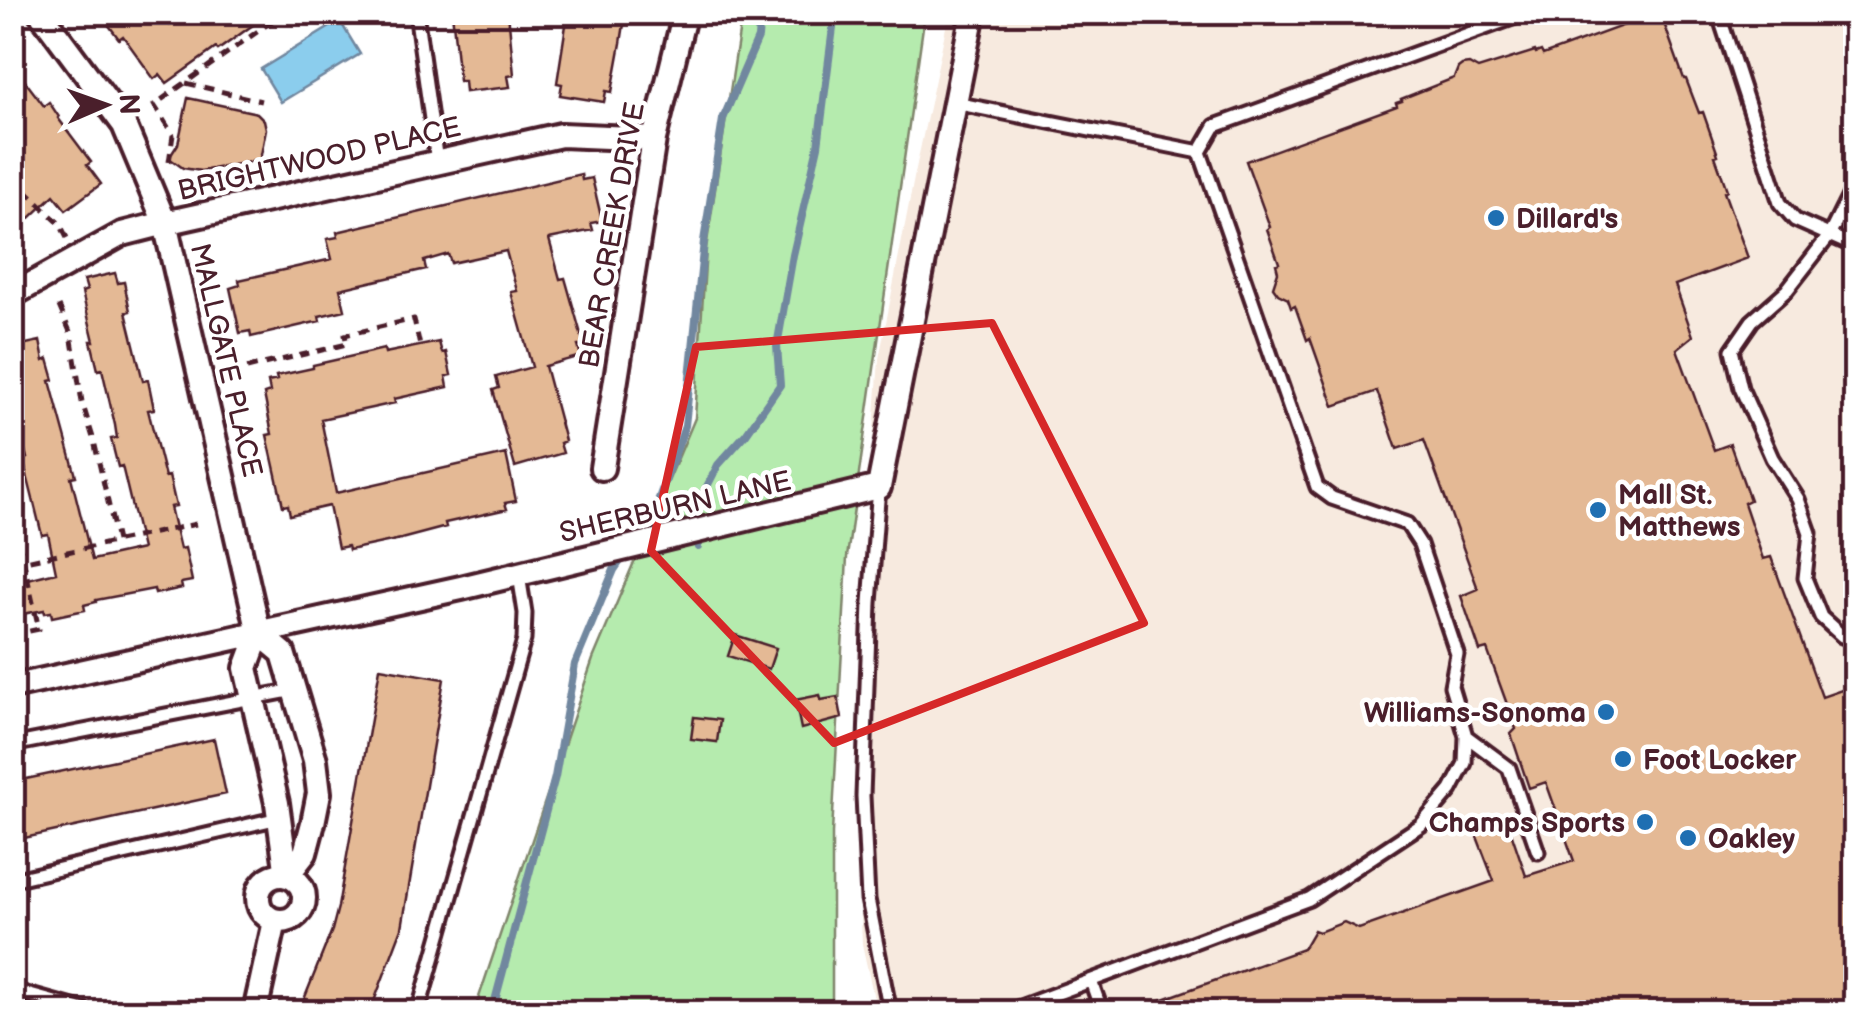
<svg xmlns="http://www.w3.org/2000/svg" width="1868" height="1025" font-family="'Balsamiq Sans',sans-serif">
  <rect width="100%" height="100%" fill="#fff"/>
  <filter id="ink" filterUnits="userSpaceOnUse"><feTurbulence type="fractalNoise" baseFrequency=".01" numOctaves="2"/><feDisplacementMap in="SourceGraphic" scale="20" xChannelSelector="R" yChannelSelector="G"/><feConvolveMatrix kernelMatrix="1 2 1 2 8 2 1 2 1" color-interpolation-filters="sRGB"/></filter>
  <g filter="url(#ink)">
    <path fill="#f7eadf" d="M949,13H1855V1012H877L862,944L856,793L867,528L879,359L914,178Z"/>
    <path fill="#b5ebae" stroke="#80856c" stroke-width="2.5" d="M742,13H925L847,557L832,833V1012H474L593,659L695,418L706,249Z"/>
    <path fill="#8bcded" stroke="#71879f" stroke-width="2.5" d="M340,21L360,54L281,102L261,69Z"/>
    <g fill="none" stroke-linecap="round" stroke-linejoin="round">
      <path stroke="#71879f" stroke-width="8" d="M636,538L653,515L685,426L704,241L723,119L758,38L760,12
        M698,547L696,508L718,465L746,434L780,385L777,346L793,255L818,146L835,12
        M492,1012L555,777L575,664L614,570L625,554"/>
    </g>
    <path fill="#e4b995" stroke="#4a1f2b" stroke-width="2.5" d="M99,12H161L170,25L188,12H271L218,50L216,48L167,83L160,74L154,79L123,36L119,39Z
      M452,12H508L514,75L508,76L510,87L465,92L464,81H459Z
      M568,12H620L618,23L624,24L621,43L612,92L606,91L604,102L560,95L562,84L557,83Z
      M1660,12L1684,79H1686L1699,113L1703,112L1718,155L1715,156L1727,190L1724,192L1748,258L1675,285L1693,336L1677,349L1714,450L1730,444L1750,500L1744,503L1763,559L1771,557L1822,697L1856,685V1012H1133V1010L1303,949L1314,930L1319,932L1344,922L1359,929L1494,881L1476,834L1508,823L1526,876L1574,861L1546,782L1529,788L1511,734L1516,729L1487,649L1480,651L1461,596L1478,589L1424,440L1397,449L1377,391L1334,406L1310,338L1307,340L1295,306L1291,308L1288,299L1278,294L1273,287L1278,272L1276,264L1279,263L1267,229L1270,227L1246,161L1397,106L1396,103L1402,101L1401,99L1454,78L1458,68L1462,65L1469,64L1478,69L1535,51L1536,53L1541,51L1543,55Z
      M12,64L44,106L49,102L59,117L58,118L91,162L87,165L101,184L66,210L54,195L12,235Z
      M188,98L257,113L264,120L266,129L260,160L201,171L183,168L169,158L178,144Z
      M581,174L582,180L592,178L602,221L591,223L593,230L549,239L560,279L565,278L584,345L578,346L581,356L545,366L565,441L560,443L563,453L515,467L493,390L499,388L496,377L532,367L511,292L517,291L506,251L451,263L448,254L424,261L426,269L340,289L345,310L319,316L320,321L251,337L250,331L240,333L230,288L240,285L239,280L332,259L327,239L338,237L337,232Z
      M115,273L118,283L124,282L130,311L126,312L143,381L148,380L154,409L148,410L165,477L169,476L176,506L170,507L180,549L185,548L192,581L181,583L182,588L155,594L154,589L96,600V602L84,605L85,610L52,617L51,612L45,613L44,610L12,616V583L56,572L48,534L42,535L23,459L27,458L15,411L19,410L12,382V347L40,341L44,361L48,359L54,380L50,381L76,476L71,477L92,560L142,549L122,466L118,467L111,439L117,438L115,425L102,369L98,370L91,341H94L82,292L87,290L84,280Z
      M439,342L442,353L446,352L451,375L446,376L448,387L394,399L395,403L321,419L336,493L506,454L516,501L505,503L507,509L445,523L446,527L401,539L349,550L348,546L338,548L329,506L290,515L288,505L283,506L267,435L272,434L264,394L270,392L268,382L277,380L276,376L313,368V365L384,349L385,353Z
      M735,635L776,648L769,669L728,656Z
      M380,668L444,679L402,928L370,1012H299L332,930L338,907Z
      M820,695L821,700L838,697L842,718L801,729L795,700Z
      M694,717L720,720L717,742L691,739Z
      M214,739L226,794L15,840L12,829V782Z"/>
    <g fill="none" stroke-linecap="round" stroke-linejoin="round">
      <defs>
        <path id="lane" d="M416,12L437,162
          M1718,12L1780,203L1795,220L1856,247
          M955,103L1200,152L1317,487L1332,498L1407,524L1420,544L1457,654L1451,686L1466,736L1465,763L1451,790L1421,825L1309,899L1007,1012
          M1200,152L1215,126L1529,12
          M1856,182L1829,236L1787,290L1752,321L1732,350L1741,388L1772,458L1798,499L1810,533L1805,578L1821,617L1842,636L1856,640
          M879,487L870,603L863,796L868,899L890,1012
          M1466,736L1509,768L1538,852
          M12,745L294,690
          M12,880L279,818
          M1091,981L1102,1012
          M12,990L91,1012
          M418,1012L524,640L525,613L519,575"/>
        <path id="street" d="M40,12L124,125L165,223L259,633
          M12,295L122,234L165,223L561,135L654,139
          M602,468L654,139L685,12
          M259,633L283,653L315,760L319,793L313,823L305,853L287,876L277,803L246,668Z
          M12,687L461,588L879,487L973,12
          M258 898a23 23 0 1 1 46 0a23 23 0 1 1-46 0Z
          M255,1012L275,921"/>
      </defs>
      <use href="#lane" stroke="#4a1f2b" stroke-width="19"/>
      <use href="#street" stroke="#4a1f2b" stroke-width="30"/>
      <path stroke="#4a1f2b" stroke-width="5" stroke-dasharray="10 8" stroke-linecap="butt" d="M186,83L261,101
        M169,162L173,135L154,105L285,12
        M12,178L60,224L67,238
        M59,306L71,334L82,402L94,441L117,541
        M247,368L347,344L345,335L414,319L420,346
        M12,551L21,550L39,629L12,635
        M12,564L196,524"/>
      <use href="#lane" stroke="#fff" stroke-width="11"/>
      <use href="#street" stroke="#fff" stroke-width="22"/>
    </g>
  </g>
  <path fill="none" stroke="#d62828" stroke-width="8" stroke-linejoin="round" d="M992,323L1144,623L834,743L651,551L696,347Z"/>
  <g fill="#1f6fb2" stroke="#fff" stroke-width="4">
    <circle cx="1496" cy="218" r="10"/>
    <circle cx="1598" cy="510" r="10"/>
    <circle cx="1606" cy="712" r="10"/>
    <circle cx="1623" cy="759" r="10"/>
    <circle cx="1645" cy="822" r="10"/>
    <circle cx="1688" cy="838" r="10"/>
  </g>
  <g text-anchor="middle" stroke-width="9" stroke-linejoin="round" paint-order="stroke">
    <g font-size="28" fill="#4a1f2b" stroke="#fff">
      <text transform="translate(319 158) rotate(-13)" y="10">BRIGHTWOOD PLACE</text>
      <text transform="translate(611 235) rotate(-80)" y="10">BEAR CREEK DRIVE</text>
      <text transform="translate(227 360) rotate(77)" y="10">MALLGATE PLACE</text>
      <text transform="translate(675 506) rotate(-13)" y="10">SHERBURN LANE</text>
    </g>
    <g font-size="28" font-weight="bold" fill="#4a1f2b" stroke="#fff" text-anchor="start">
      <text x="1516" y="228">Dillard's</text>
      <text x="1618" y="504">Mall St.<tspan x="1618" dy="32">Matthews</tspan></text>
      <text x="1586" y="722" text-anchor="end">Williams-Sonoma</text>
      <text x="1643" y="769">Foot Locker</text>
      <text x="1625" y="832" text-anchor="end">Champs Sports</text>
      <text x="1708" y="848">Oakley</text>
    </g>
  </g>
  <rect width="1868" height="1025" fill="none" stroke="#fff" stroke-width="50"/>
  <rect x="25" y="25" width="1818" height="975" fill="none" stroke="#4a1f2b" stroke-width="4" filter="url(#ink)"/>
  <g transform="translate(105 105) rotate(88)" stroke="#ffffff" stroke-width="8" paint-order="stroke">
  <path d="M0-8L18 38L0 25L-18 38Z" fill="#4a1f2b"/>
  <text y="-15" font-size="28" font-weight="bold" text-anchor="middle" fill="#4a1f2b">N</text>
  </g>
</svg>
